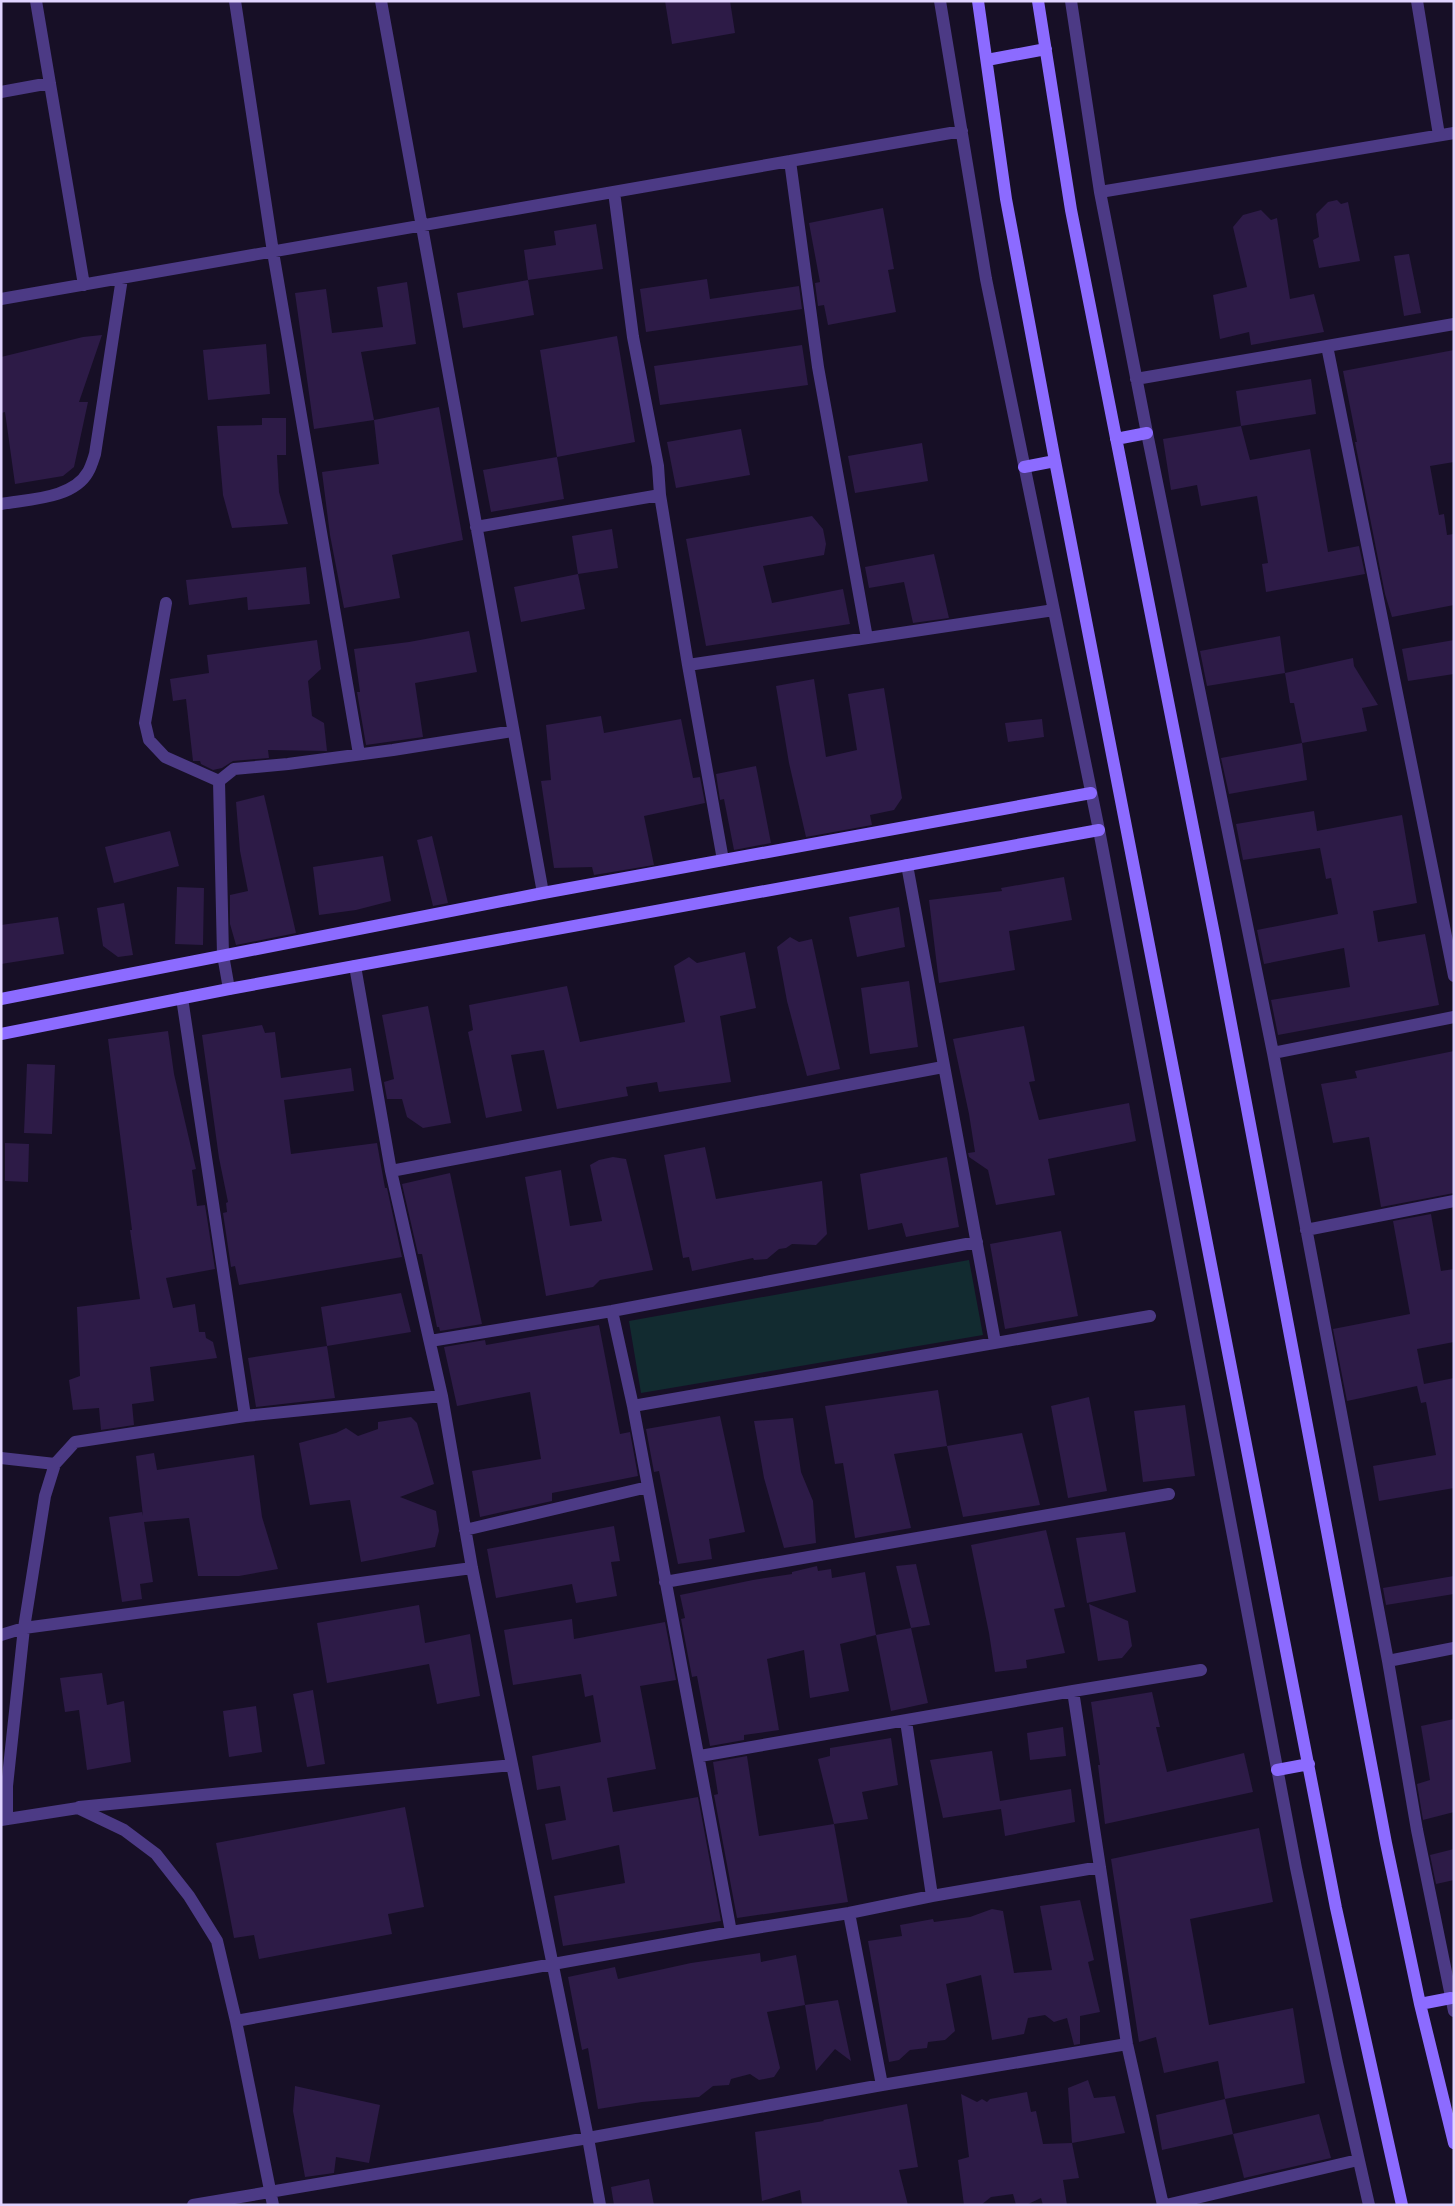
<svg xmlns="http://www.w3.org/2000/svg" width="1455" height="2206" font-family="Barlow,sans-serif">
  <rect width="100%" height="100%" fill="#170f26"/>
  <path fill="#122b30" d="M969,1260L983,1335L641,1393L629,1321Z"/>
  <path fill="#2d1b47" d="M665,1H730L735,33L672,44Z
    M1337,200L1341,204L1348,202L1360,261L1319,268L1313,240L1319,237L1316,214L1328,202Z
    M883,208L894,269L888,270L896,312L828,325L824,305L818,306L815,283L820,282L809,223Z
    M1261,210L1271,220L1277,218L1290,299L1314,294L1324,332L1251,345L1249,332L1220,339L1213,295L1247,287L1233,227L1243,215Z
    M596,224L603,269L528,280L524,250L556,245L554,231Z
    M1409,254L1421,313L1404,316L1394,256Z
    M707,279L710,299L799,286L802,309L646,332L640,289Z
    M528,280L534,315L463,328L457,293Z
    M407,282L416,344L361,352L374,420L314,429L295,293L326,289L332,333L383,327L377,287Z
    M102,335L79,402H88L74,467L63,476L15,484L5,412L1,413V357L83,337Z
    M617,336L635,442L557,457L540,350Z
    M266,344L270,394L208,400L203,350Z
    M802,345L808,385L660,405L654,366Z
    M1454,350V462L1430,466L1439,515L1444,514L1447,535L1454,534V605L1392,617L1385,594L1355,442H1357L1343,371Z
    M1311,379L1316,414L1241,426L1236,391Z
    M439,407L463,540L392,555L400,598L344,608L330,535L322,472L379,464L374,420Z
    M262,418H286V455H277L279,492L288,524L232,528L223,495L217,426L262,425Z
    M1241,426L1250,460L1310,449L1328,552L1359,546L1365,574L1266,592L1262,564L1268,563L1257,496L1201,506L1197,485L1171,490L1163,439Z
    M741,429L750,475L676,488L667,442Z
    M922,443L928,481L855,493L848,456Z
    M557,457L564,499L491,512L483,470Z
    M812,516L823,529L826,544L824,555L763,566L772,603L843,589L850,624L706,646L686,539Z
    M612,529L618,568L578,574L572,536Z
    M934,554L949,618L913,623L904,582L869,588L865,567Z
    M306,567L310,604L248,610L247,597L189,605L186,580Z
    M578,574L585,609L521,622L514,587Z
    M469,631L477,672L415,683L423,737L366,745L357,692H360L354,649L409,642Z
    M1280,636L1285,673L1207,686L1200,651Z
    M317,640L321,669L308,681L312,716L324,723L327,751L268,750L269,758L233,761L222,768L213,770L201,764L200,761H193L186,699L173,701L170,679L209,673L207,655Z
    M1454,640V674L1408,681L1402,649Z
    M1353,658L1354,666L1378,705L1362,708L1367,731L1302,743L1294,703H1290L1285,673Z
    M814,679L826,757L857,750L848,694L884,688L902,798L894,810L870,815L872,825L806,837L789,763L776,686Z
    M601,716L604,733L681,719L693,778L700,777L705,803L644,816L654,865L594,875L592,867L554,868L541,781L551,780L546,725Z
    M1042,719L1044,737L1008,742L1005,723Z
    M1302,743L1307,780L1229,794L1221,758Z
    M756,766L771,843L734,850L724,799L720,800L716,774Z
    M264,795L296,933L236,945L230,924V895L248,891L240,851L236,802Z
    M1314,811L1317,831L1402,815L1417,903L1373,911L1378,942L1425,934L1439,1005L1278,1035L1271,1000L1350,987L1344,948L1264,964L1257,930L1338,914L1331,878L1326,879L1320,848L1243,860L1236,824Z
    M170,831L179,866L114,883L105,847Z
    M432,836L448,903L433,906L417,840Z
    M383,856L391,901L356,910L319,915L313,867Z
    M1064,877L1072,920L1009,931L1015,970L939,983L929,900L1002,891L1001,888Z
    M177,887L204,888L203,945L175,944Z
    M124,903L133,955L118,957L103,946L97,908Z
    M899,907L905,947L857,957L849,917Z
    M58,917L64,954L1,964V925Z
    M790,937L799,942L812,939L840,1069L807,1076L787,1001L777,947Z
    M745,952L756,1008L720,1016L731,1082L659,1092L657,1082L626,1087L628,1096L557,1109L544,1050L511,1055L522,1111L486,1118L468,1032L473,1030L469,1005L567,986L580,1042L685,1022L674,966L689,957L697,963Z
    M909,981L918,1047L870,1054L861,988Z
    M428,1006L451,1123L423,1128L407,1117L402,1099H387L384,1082L394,1079L382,1015Z
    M262,1025L265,1033L275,1032L281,1078L351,1068L354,1091L284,1100L291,1154L377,1143L385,1188H387L402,1257L239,1285L235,1266L231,1267L223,1213L227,1212L226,1203L228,1202L219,1158L202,1035Z
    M1024,1026L1035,1081L1029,1082L1039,1120L1129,1103L1136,1141L1048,1159L1055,1195L996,1205L988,1170L969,1157L968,1153L975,1152L969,1114L953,1039Z
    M168,1031L174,1074L196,1169L192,1170L197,1206L205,1205L215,1269L166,1278L173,1308L195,1304L199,1332H205L206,1338L213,1342L217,1358L150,1367L154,1401L132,1404L134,1425L101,1430L99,1408L73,1410L69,1380L80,1376L77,1307L140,1299L130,1230H132L108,1039Z
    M1454,1051V1193L1381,1207L1369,1137L1333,1143L1321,1084L1357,1078L1355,1071Z
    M27,1064L55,1065L52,1134L24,1133Z
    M5,1143L29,1144L28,1182L5,1181Z
    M705,1147L716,1199L822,1181L827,1234L816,1245L792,1244L786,1248L779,1249L767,1259L754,1260L753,1258L692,1271L689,1257L683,1258L664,1155Z
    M613,1157L626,1159L653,1270L600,1280L593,1287L546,1296L525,1177L561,1170L570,1226L602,1221L590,1165L599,1160Z
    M947,1157L959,1227L906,1237L902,1223L868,1230L860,1174Z
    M450,1173L482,1324L440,1331L439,1327H437L422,1254H418L402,1184Z
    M1431,1214L1441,1271L1454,1269V1342L1417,1349L1424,1384L1454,1378V1488L1379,1501L1373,1466L1436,1455L1426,1402L1421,1403L1417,1386L1347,1401L1333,1329L1410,1314L1393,1221Z
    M1061,1231L1078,1316L1005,1329L990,1244Z
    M401,1293L411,1332L327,1346L321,1307Z
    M599,1325L620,1434L630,1432L638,1476L552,1493V1501L480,1517L472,1471L541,1459L530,1392L457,1406L444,1347L485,1340L486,1345Z
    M327,1346L335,1398L256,1407L248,1358Z
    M938,1390L947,1446L894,1454L911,1528L855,1538L843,1463L835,1464L825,1406Z
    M1089,1397L1107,1491L1068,1498L1051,1406Z
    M1185,1405L1195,1476L1143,1482L1134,1411Z
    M720,1416L745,1532L709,1539L712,1559L678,1564L659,1471L654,1472L646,1429Z
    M411,1417L417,1423L434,1484L400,1497L436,1511L439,1531L435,1547L361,1562L350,1500L310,1505L299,1443L336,1433L346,1428L358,1436L378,1429V1422Z
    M793,1418L801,1472L813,1501L816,1543L784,1548L764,1478L754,1421Z
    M1022,1433L1040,1505L963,1517L947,1446Z
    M154,1453L157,1470L254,1455L262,1517L278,1569L239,1576H198L189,1518L144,1522L153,1582L140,1584L142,1599L122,1602L109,1517L142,1512L143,1516L136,1456Z
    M614,1526L620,1561L611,1562L617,1596L576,1603L572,1584L496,1598L487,1549Z
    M1046,1530L1065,1607L1054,1609L1065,1653L1026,1660L1027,1668L995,1672L989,1633L971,1545Z
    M1125,1532L1136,1592L1087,1603L1076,1538Z
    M916,1564L930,1625L911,1628L896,1566Z
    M817,1566L818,1571L831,1569L832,1578L865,1572L876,1635L840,1644L849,1691L810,1698L804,1650L767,1659L779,1730L744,1735V1740L710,1746L697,1676L692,1677L681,1619L685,1618L680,1595L753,1580L792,1574V1572Z
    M1454,1576V1594L1386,1605L1383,1588Z
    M1089,1604L1128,1621L1132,1646L1122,1658L1098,1661Z
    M419,1605L425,1643L470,1634L480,1696L437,1704L429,1664L327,1683L317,1623Z
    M572,1619L574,1639L665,1622L676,1680L640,1686L656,1769L607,1778L613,1812L698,1797L721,1921L563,1946L554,1896L625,1883L619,1845L552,1860L545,1824L566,1820L560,1786L537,1790L532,1756L601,1742L593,1695L585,1697L581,1674L513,1685L504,1630Z
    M911,1628L928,1703L891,1711L876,1635Z
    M102,1673L107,1705L124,1701L131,1762L87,1770L79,1710L65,1712L60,1678Z
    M313,1690L325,1764L307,1767L293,1694Z
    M1152,1692L1160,1727H1156L1167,1772L1244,1753L1253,1792L1105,1824L1098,1765H1100L1091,1702Z
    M256,1706L262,1752L229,1757L223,1711Z
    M1454,1719V1812L1423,1820L1417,1784L1430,1780L1421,1726Z
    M1063,1727L1066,1756L1030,1760L1027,1733Z
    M891,1738L898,1785L862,1792L868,1819L834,1824L818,1759L830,1756V1748Z
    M992,1751L1000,1801L1071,1789L1075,1822L1005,1836L1001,1809L943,1818L930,1760Z
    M747,1756L759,1836L834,1824L848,1902L737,1918L714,1795L718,1794L713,1762Z
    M405,1807L424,1907L388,1914L392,1934L259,1959L254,1935L234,1938L216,1843Z
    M1259,1828L1273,1902L1190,1919L1209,2025L1293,2008L1305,2083L1225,2099L1218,2061L1164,2073L1156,2037L1139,2042L1111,1859Z
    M1454,1849V1880L1436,1884L1430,1855Z
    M1080,1900L1094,1960L1088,1962L1100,2012L1080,2016V2044L1074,2045L1067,2018L1054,2022L1045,2015L1028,2018L1024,2034L992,2040L981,1975L946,1984L955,2031L945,2040L928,2042L927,2048L910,2050L899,2060L889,2062L868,1941L902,1936L900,1925L933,1919L934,1922L970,1917L992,1909L1003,1911L1014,1973L1052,1970L1040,1906Z
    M760,1953L761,1962L796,1955L805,2005L767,2012L780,2068L774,2077L759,2080L750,2074L731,2079L729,2085L713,2086L699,2097L642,2102L598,2109L588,2048L582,2050L568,1977L615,1967L618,1979L691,1963Z
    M838,2000L851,2061L835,2049L816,2071L805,2005Z
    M1088,2080L1094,2098L1115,2096L1125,2133L1072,2143L1068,2088Z
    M295,2086L380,2105L369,2163L336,2157L334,2173L305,2177L293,2111Z
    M1027,2092L1031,2112L1036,2111L1043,2144L1072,2143L1079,2178L1063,2180L1067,2205H1043L1041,2198L1026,2205H1016L1013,2194L991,2197L981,2205H964L958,2160L969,2157L961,2094L977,2102L982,2099L987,2102L990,2099Z
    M1225,2099L1233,2134L1162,2150L1156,2115Z
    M907,2104L918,2167L899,2170L908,2205H802L800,2190L762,2201L755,2132L824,2121L823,2120Z
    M1319,2114L1331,2158L1244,2178L1233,2134Z
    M649,2179L654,2205H614L611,2187Z"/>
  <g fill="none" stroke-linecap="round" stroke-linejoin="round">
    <path stroke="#4c3a85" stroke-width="12" d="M36,1L84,285
      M235,1L273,252L359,754
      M381,1L543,893
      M940,1L986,279L1099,830L1296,1868L1337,2063L1369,2205
      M1071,1L1100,192L1147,433L1273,1053L1388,1661L1417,1830L1454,2011
      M1417,1L1439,135
      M1,92L50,83
      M790,161L818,367L867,638
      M614,192L633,337L658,466L660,495L688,665L723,860
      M1100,192L1454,133
      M1,299L962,131
      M1327,346L1454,976
      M1136,379L1454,324
      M1,504C28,499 73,499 88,472C91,467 93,460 95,454L122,278
      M476,527L660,495
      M166,603L145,723L149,740L165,757L219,781
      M688,665L1054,610
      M907,865L995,1342
      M355,966L391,1171L442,1396L472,1568L588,2138L600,2205
      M229,989L223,955L219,781L234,769L288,764L393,750L513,731
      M182,998L245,1416
      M1273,1053L1454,1017
      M391,1171L943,1067
      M1306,1230L1454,1201
      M612,1311L633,1406L731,1932
      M430,1341L612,1311L977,1242
      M633,1406L1150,1316
      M1,1458L55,1464
      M465,1530L648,1487
      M665,1582L1169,1494
      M1,1635L24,1628L472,1568
      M1388,1661L1454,1648
      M1073,1691L1127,2044L1163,2205
      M906,1721L932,1896
      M700,1756L1073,1691L1201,1670
      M79,1807L512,1765
      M7,1818V1786L24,1628L45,1496L55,1464L75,1442L245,1416L442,1396
      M1,1820L78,1808L124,1830L156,1854L189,1896L217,1941L236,2021L273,2205
      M849,1913L882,2085
      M236,2021L731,1932L849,1913L932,1896L1100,1867
      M193,2205L588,2138L882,2085L1127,2044
      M1166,2205L1358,2160"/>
    <path stroke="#8c6bff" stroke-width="12" d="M978,1L1006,199L1055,461L1336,1908L1402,2205
      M1038,1L1071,210L1214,934L1386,1843L1420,2004L1454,2143
      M987,60L1046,49
      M1116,439L1147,433
      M1024,467L1055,461
      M1,999L543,893L1091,793
      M1,1034L229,989L1099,830
      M1277,1770L1309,1764
      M1420,2004L1451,1998"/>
  </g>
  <rect width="1455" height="2206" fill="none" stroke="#e1d4ff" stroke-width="5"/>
</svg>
